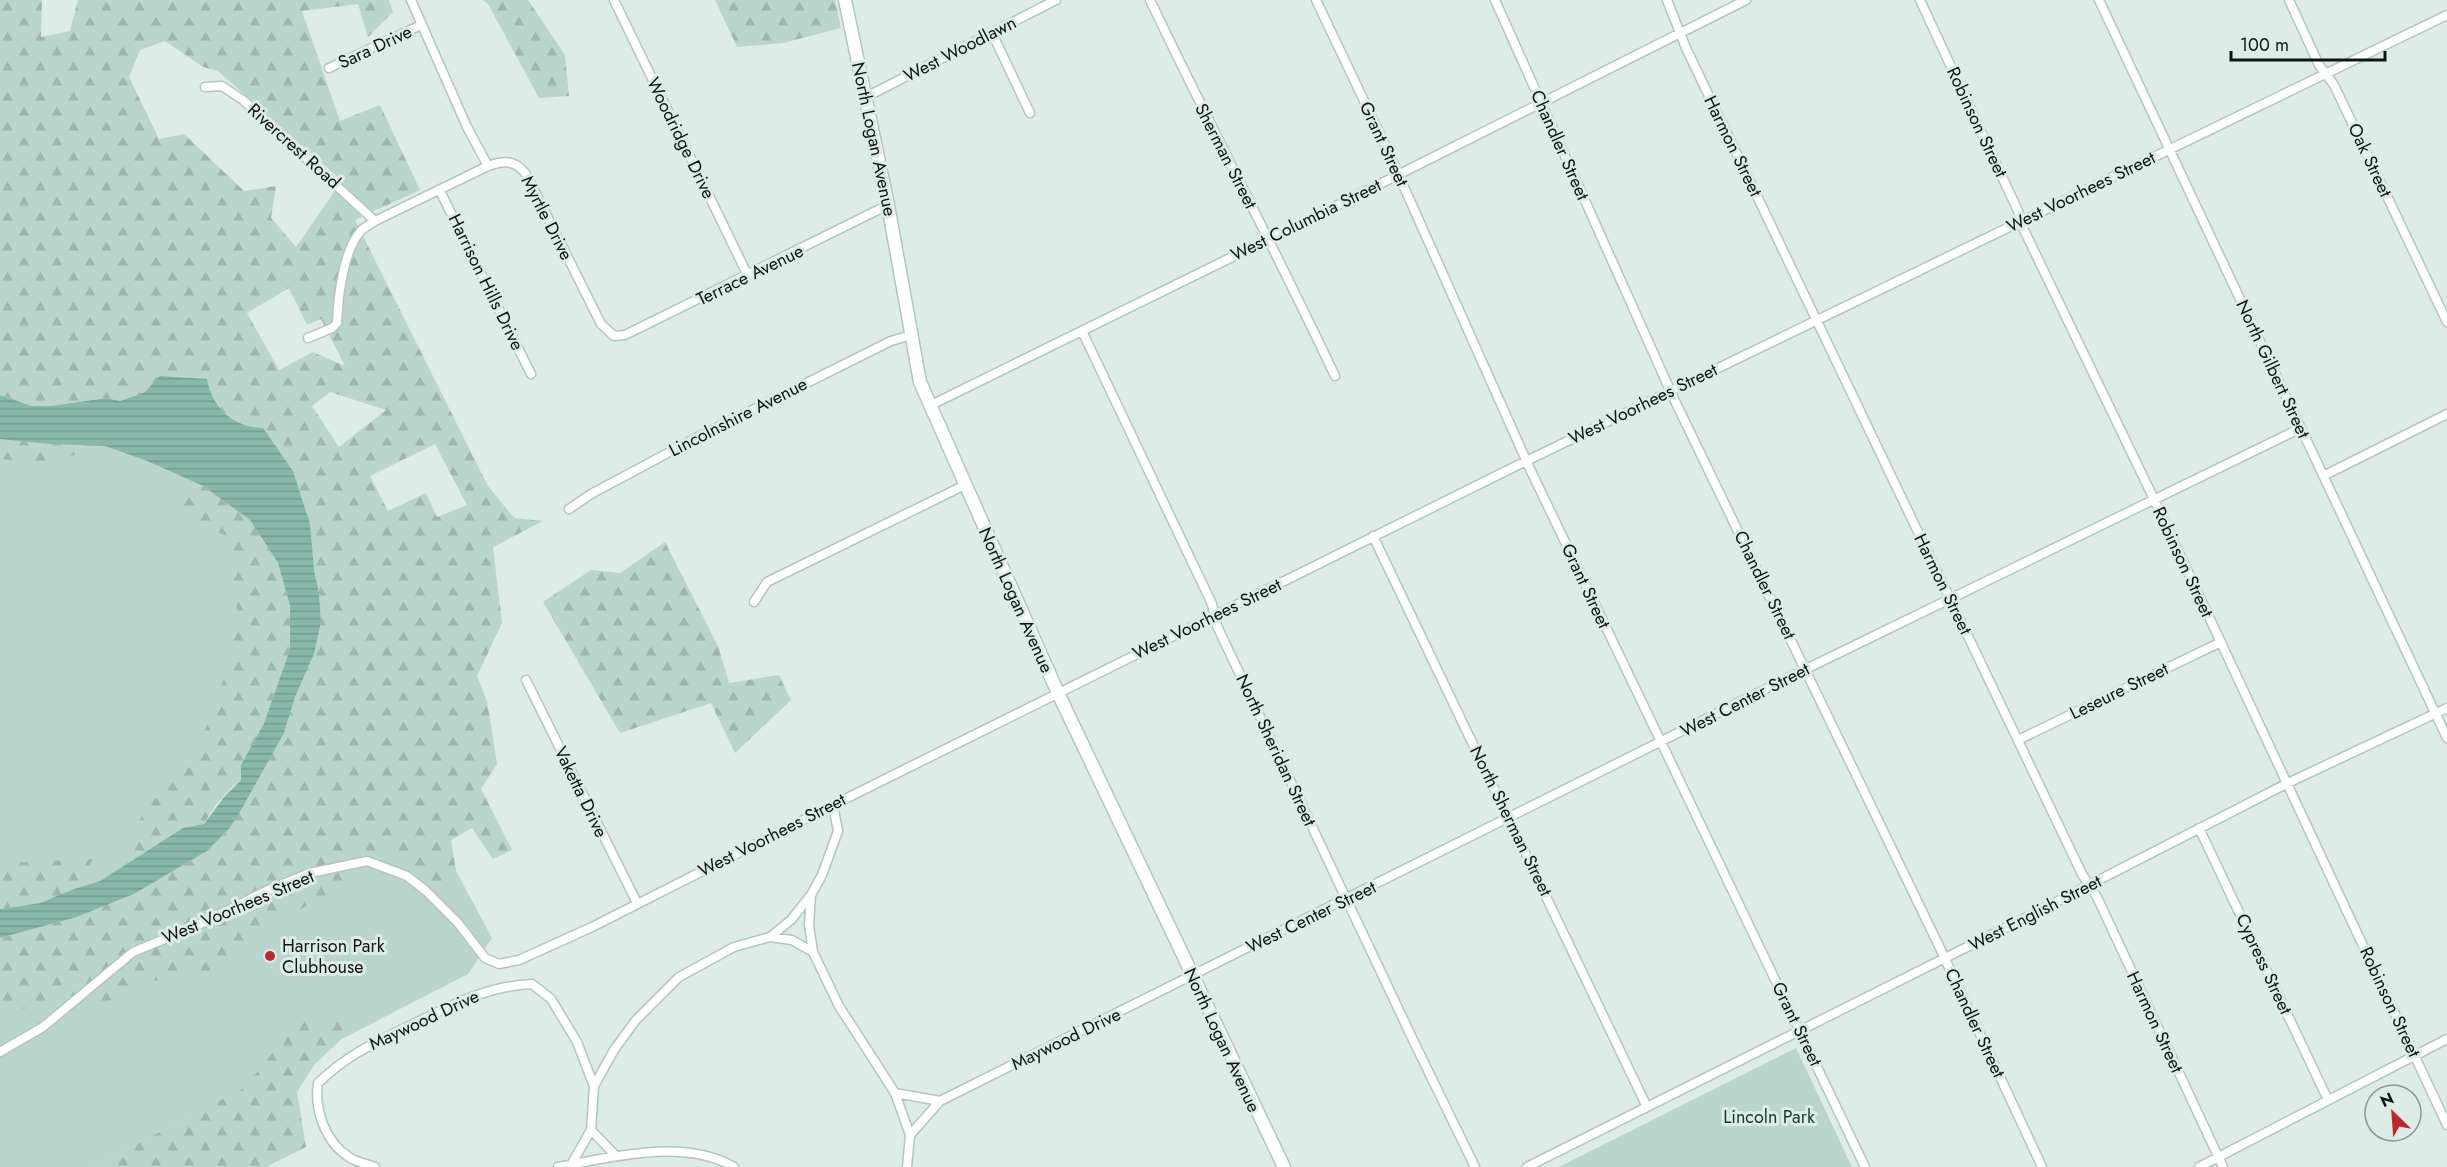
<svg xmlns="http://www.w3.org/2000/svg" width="2447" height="1167" font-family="Jost,sans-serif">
  <defs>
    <pattern id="forest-firs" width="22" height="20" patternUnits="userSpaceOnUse" patternTransform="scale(1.5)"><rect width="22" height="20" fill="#b9d5cc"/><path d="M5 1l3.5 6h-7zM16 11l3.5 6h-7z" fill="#9eb6ae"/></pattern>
    <pattern id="water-rules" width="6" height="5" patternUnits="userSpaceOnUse" patternTransform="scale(1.5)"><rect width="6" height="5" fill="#88b8aa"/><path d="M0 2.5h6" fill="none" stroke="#749d91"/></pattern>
  </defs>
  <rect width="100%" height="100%" fill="#ddece7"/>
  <path fill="#b9d5cc" d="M0,439L105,446L147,461L203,486L250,520L210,813L100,881L71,890L0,880Z
    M390,837L456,871L492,938L468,974L93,1167H0V966Z
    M1796,1048L1852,1167H1559Z"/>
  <path fill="url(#forest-firs)" fill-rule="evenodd" d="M0,0H42L41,37L70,31L78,0H389L393,12L368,37L358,4L302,11L340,121L380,105L420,190L355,220L488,486L514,518L543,521L493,547L502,623L477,676L487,701L497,764L481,789L512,850L493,859L472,828L451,840L456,871L441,891L398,856L368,851L355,879L297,911L215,971L147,982L99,1006L42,1007L0,1011V938L77,917L134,894L207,851L229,829L284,733L295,697L314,654L321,622L319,593L314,570L263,428C240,427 217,414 209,390L159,376L145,392L120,401L106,398L51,406H32L0,395ZM165,41L203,67L218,71L342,181L296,247L271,218L276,186L244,191L184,134L159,139L129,77L140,50ZM289,288L307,325L321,319L345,366L313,352L279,370L247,313ZM330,392L386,410L339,447L312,406ZM435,444L467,505L437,517L426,493L388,511L370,476Z
    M483,0H528L565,55L569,96L539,98L488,4Z
    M715,0H835L841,28L783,43L737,47Z
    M0,439L50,444L105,446L49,463L0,459Z
    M203,486L250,520L278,563L290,606V649L264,723L241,765V780C226,790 212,809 204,824L183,828L126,864L129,835L154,800L192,764L226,673L237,610L233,574V538L205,528L168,500Z
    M665,542L718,646L729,683L779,675L791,700L735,753L711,703L620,733L543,602L591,570L620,573Z
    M94,859L71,890L40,903L0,909V863Z
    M366,1016L315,1064L297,1092L306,1147L266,1167H93L244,1088L301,1018Z"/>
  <path fill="url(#water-rules)" d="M159,376L207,379C212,408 233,427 263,428L293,471L310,524L314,570L319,593L321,622L314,654L295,697L284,733L241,810L229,829L207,851L134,894L77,917L0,938V909L40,903L71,890L100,881L183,828L204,824L224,797L241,780V765L264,723L290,649V606L278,563L250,520L203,486L147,461L105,446L50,444L0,439V395L32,406H51L106,398L120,401L145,392Z"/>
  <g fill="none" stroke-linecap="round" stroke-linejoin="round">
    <defs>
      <path id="street" d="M411,0L467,127L488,166C504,160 515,160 526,174L601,324L614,336L625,335L888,205
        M614,0L748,276
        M1150,0C1210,126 1275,249 1335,376
        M1316,0L1387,149L1530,469L1865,1167
        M1495,0L1674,399L1939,946L2042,1167
        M1667,0L1686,48L2082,874L2097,897L2223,1167
        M1920,0L2018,211L2024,230L2150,491L2447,1125
        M2099,0L2447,738
        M2289,0L2319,65L2334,85L2447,322
        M992,33L1030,113
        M329,68L421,25
        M205,87L222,86L243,100L375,221L488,166
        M864,98L1056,0
        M440,191L531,374
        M1082,331L1212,604L1217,626L1414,1042L1475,1167
        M308,338L332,328L337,323C338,297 343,252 360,232C363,227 370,225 375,221
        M929,406L1334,207L1746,0
        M2323,476L2447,414
        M569,509L591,494L692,440L891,341L911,335
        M1373,536L1647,1107
        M754,602L767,582L965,485
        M526,680L637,903
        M2018,740L2221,642
        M2199,828L2328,1100
        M811,896L809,925L813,952
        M770,937L792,940L813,952L839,1006L895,1093L940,1101
        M0,1052L43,1027L133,952L203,923L266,891L310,873L367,861L407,876L426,891L458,923L485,958L499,964L519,960L592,927L833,805L1518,465L2447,15
        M895,1093L910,1135
        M591,1130L616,1156
        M571,1165L591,1130L594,1086L614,1050L636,1020L679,977L734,947L770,937L791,920L811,895L822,875L838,831L833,805
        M375,1167C367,1164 356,1162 349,1157C325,1142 314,1109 318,1083C346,1056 372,1044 407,1027C448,1007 485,986 532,984L551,999L577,1042L594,1086
        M558,1167C612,1157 684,1138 734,1167
        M907,1167L910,1135L940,1101L1806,669L2301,428
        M1527,1167L2017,922L2288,783L2447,708
        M2199,1167L2447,1039"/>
      <path id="secondary" d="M845,0L888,205L920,382L1058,693L1284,1167"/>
    </defs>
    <use href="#street" stroke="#b6c4bf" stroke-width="11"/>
    <use href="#secondary" stroke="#b6c4bf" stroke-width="15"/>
    <use href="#street" stroke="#fff" stroke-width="8"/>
    <use href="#secondary" stroke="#fff" stroke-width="12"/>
  </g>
  <circle fill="#b9292e" stroke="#ddece7" stroke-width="2" cx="270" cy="956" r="6"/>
  <g text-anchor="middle" stroke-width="6" stroke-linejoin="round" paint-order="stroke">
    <g font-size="18" fill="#0f1413" stroke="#ddece7">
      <text transform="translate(375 47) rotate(-25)" y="6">Sara Drive</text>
      <text transform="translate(960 49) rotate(-27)" y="6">West Woodlawn</text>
      <text transform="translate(1977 122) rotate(65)" y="6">Robinson Street</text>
      <text transform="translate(681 138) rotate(64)" y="6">Woodridge Drive</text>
      <text transform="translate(874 139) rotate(78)" y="6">North Logan Avenue</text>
      <text transform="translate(1384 144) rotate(65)" y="6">Grant Street</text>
      <text transform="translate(1560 145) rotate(66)" y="6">Chandler Street</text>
      <text transform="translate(294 146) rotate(42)" y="6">Rivercrest Road</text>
      <text transform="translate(1733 146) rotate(64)" y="6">Harmon Street</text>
      <text transform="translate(1226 156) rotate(63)" y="6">Sherman Street</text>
      <text transform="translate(2370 160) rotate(65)" y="6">Oak Street</text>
      <text transform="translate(2081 192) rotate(-26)" y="6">West Voorhees Street</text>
      <text transform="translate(547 218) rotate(63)" y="6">Myrtle Drive</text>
      <text transform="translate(1306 220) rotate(-26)" y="6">West Columbia Street</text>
      <text transform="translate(750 275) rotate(-26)" y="6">Terrace Avenue</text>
      <text transform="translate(486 282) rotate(64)" y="6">Harrison Hills Drive</text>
      <text transform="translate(2273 369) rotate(65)" y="6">North Gilbert Street</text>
      <text transform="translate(1643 404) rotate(-26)" y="6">West Voorhees Street</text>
      <text transform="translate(738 417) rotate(-27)" y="6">Lincolnshire Avenue</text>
      <text transform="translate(2183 562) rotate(65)" y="6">Robinson Street</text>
      <text transform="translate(1943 584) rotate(64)" y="6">Harmon Street</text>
      <text transform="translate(1765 585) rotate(64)" y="6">Chandler Street</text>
      <text transform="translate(1586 586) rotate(65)" y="6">Grant Street</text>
      <text transform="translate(1016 600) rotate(66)" y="6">North Logan Avenue</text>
      <text transform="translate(1207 619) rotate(-26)" y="6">West Voorhees Street</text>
      <text transform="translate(2119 691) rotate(-26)" y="6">Leseure Street</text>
      <text transform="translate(1745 700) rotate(-27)" y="6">West Center Street</text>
      <text transform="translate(1276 750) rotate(65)" y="6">North Sheridan Street</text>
      <text transform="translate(581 792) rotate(64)" y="6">Vaketta Drive</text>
      <text transform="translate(1511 821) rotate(64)" y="6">North Sherman Street</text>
      <text transform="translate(772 835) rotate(-27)" y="6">West Voorhees Street</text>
      <text transform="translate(238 907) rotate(-23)" y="6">West Voorhees Street</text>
      <text transform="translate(2035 913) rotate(-27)" y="6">West English Street</text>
      <text transform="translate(1311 917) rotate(-26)" y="6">West Center Street</text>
      <text transform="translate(2264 964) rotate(65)" y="6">Cypress Street</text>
      <text transform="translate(2390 1002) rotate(65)" y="6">Robinson Street</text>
      <text transform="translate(424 1020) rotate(-25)" y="6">Maywood Drive</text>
      <text transform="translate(2155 1022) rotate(65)" y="6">Harmon Street</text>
      <text transform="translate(1975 1023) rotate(65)" y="6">Chandler Street</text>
      <text transform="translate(1797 1024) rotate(64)" y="6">Grant Street</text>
      <text transform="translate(1066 1039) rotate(-26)" y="6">Maywood Drive</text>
      <text transform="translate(1222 1040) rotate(65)" y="6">North Logan Avenue</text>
    </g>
    <g font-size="18" fill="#0f1413" stroke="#ddece7" text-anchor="start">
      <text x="282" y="952">Harrison Park<tspan x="282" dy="21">Clubhouse</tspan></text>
    </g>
    <g font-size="18" fill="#0f3a30" stroke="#ddece7">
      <text x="1769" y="1123">Lincoln Park</text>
    </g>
  </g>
  <g transform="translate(2393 1113) rotate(335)"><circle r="28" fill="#ddece7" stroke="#8b9692" stroke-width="1.5"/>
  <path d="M0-4.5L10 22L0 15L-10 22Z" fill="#b9292e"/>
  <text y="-9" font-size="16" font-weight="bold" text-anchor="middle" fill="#0f1413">N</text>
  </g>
  <path d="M2231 51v9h154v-9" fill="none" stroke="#0f1413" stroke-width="3"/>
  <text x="2240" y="51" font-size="18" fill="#0f1413" stroke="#ddece7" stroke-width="4.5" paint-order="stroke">100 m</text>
</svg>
